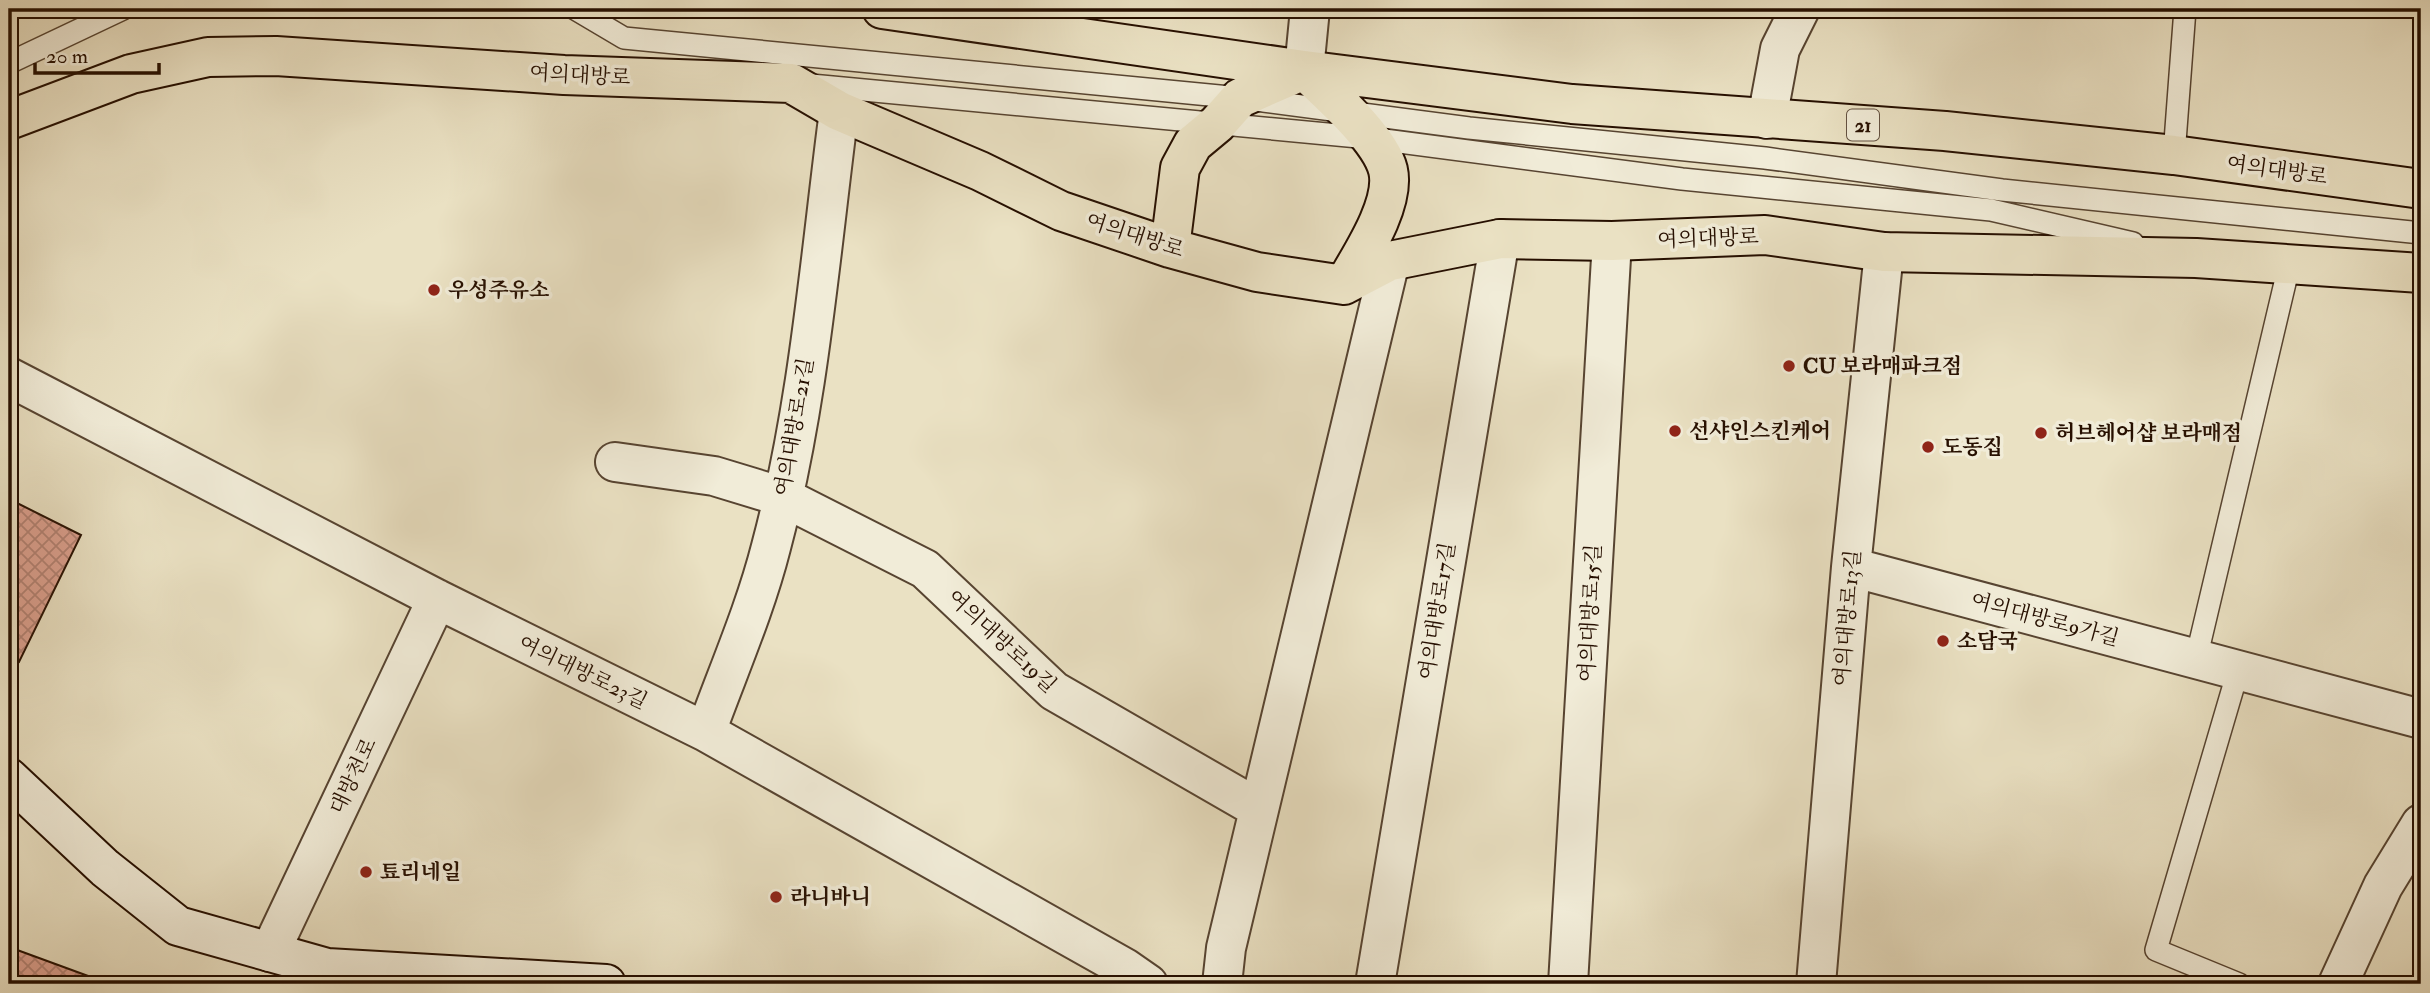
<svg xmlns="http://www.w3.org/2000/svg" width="2430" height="993" font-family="'IM FELL Double Pica','Noto Serif KR',serif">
  <defs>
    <pattern id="building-cross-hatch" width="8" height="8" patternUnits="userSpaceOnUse" patternTransform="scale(1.75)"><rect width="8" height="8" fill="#dca08f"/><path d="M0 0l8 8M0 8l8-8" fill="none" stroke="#b28172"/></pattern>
  </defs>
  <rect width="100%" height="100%" fill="#eae1c3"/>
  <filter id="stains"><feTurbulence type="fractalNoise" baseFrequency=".00286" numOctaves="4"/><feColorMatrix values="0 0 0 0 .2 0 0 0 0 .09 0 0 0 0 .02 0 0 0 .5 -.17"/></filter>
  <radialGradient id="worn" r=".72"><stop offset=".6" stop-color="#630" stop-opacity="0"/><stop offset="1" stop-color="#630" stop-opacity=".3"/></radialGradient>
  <path fill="url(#building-cross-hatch)" stroke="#260f00" stroke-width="2" d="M9,499L81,535L19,662L9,657Z
    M9,947L110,984H9Z"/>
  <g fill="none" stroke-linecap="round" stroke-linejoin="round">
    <defs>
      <path id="service" d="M575,9L624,38L1240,98L1469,128L1765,158L2002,190L2421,233
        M9,63L123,9
        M811,85L1369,138L1682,179L1991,210L2133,243
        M2174,155L2185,9
        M2196,659L2289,266
        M2238,671L2156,950L2239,984"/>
      <path id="minor" d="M1304,70L1310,9
        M1767,119L1780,49L1800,9
        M9,377L437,599L706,732L1125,968L1148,984
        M615,462L714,476L783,497L925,569L1054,691L1259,809
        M1851,567L2421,719
        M706,732C728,671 755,610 771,547C809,405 820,256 839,111
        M270,952L437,599
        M1222,984L1226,948L1390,261
        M1375,984L1500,239
        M1568,984L1612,241
        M1816,984L1851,567L1884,252
        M2338,984L2383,886L2421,824"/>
      <path id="secondary" d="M9,778L105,868L178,926L327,968L606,984"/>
      <path id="primary" d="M882,9L1304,70L1572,104L1945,131L2174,155L2421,189
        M1304,70C1328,93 1380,138 1388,170C1396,204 1360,257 1344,285
        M9,120L131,74L208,57L276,56L564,75L791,83L839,111L980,171L1061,211L1170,248L1257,272L1344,285L1390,261L1500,239L1612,241L1765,235L1884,252L2196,258L2421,273
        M1170,248L1180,168L1193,144L1217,124L1240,98L1304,70"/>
    </defs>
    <use href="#service" stroke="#574431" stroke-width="24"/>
    <use href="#minor" stroke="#574431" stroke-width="42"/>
    <use href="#secondary" stroke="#260f00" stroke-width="42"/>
    <use href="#primary" stroke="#260f00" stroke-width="42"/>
    <use href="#service" stroke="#f1ecd8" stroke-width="21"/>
    <use href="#minor" stroke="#f1ecd8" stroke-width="38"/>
    <use href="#secondary" stroke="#f1ecd8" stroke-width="38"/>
    <use href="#primary" stroke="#eae1c3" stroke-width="38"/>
  </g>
  <g fill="#8f2418" stroke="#f1ecd8" stroke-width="2.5">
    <circle cx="434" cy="290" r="7"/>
    <circle cx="1789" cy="366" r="7"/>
    <circle cx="1675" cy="431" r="7"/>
    <circle cx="2041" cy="433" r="7"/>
    <circle cx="1928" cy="447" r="7"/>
    <circle cx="1943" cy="641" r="7"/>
    <circle cx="366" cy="872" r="7"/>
    <circle cx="776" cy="897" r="7"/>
  </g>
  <g text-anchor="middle" stroke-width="7" stroke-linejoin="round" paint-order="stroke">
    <rect fill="#f1ecd8" stroke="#635141" stroke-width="2" x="1847" y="109.5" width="32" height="31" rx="5"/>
    <g font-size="19" font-weight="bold" fill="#260f00">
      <text x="1863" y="132">21</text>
    </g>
    <g font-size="21" fill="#260f00" stroke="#f1ecd8">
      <text transform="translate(580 75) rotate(3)" y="7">여의대방로</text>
      <text transform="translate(2277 170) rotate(8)" y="7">여의대방로</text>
      <text transform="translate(1135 235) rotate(18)" y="7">여의대방로</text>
      <text transform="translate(1708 238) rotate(-2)" y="7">여의대방로</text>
      <text transform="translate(794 427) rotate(-80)" y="7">여의대방로21길</text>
      <text transform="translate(1437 611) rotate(-81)" y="7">여의대방로17길</text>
      <text transform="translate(1590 613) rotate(-87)" y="7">여의대방로15길</text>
      <text transform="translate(1847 618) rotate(-85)" y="7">여의대방로13길</text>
      <text transform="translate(2045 619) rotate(15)" y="7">여의대방로9가길</text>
      <text transform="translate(1002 641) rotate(43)" y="7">여의대방로19길</text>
      <text transform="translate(583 672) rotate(26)" y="7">여의대방로23길</text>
      <text transform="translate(353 776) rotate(-65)" y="7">대방천로</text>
    </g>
    <g font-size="21" font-weight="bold" fill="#260f00" stroke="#f1ecd8" text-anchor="start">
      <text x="448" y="297">우성주유소</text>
      <text x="1803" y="373">CU 보라매파크점</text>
      <text x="1689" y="438">선샤인스킨케어</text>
      <text x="2055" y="440">허브헤어샵 보라매점</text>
      <text x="1942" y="454">도동집</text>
      <text x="1957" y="648">소담국</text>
      <text x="380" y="879">툐리네일</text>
      <text x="790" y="904">라니바니</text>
    </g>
  </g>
  <rect width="2430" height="993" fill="none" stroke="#eae1c3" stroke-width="35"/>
  <rect x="10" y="10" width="2409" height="972" fill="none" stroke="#260f00" stroke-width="3.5"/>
  <rect x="18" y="18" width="2395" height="958" fill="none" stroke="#260f00" stroke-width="2"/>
  <path d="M35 63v10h124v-10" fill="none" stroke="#260f00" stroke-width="3.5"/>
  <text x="46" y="63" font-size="21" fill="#260f00" stroke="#f1ecd8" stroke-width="5" paint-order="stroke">20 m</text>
  <rect width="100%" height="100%" filter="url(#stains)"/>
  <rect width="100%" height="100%" fill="url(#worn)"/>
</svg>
